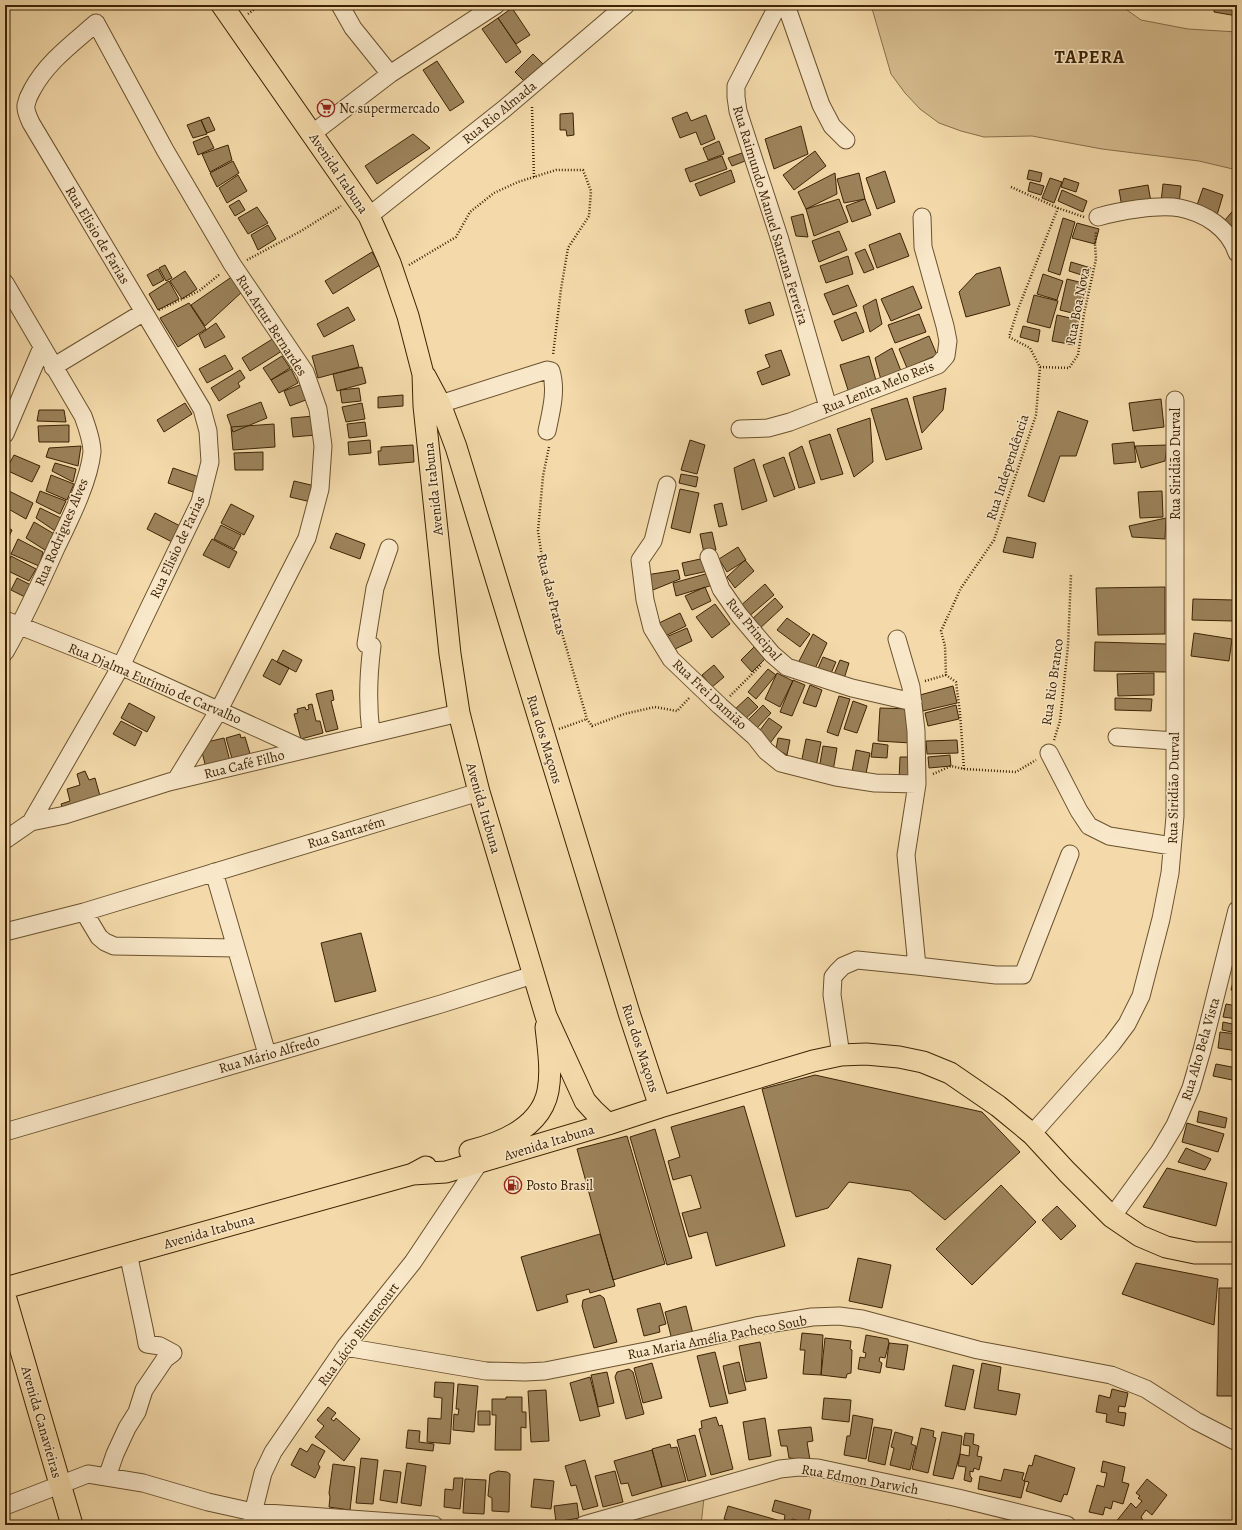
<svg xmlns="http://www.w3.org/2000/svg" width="1242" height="1530" font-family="Alegreya,serif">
  <rect width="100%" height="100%" fill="#f4daaa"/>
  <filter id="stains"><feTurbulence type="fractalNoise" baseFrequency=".005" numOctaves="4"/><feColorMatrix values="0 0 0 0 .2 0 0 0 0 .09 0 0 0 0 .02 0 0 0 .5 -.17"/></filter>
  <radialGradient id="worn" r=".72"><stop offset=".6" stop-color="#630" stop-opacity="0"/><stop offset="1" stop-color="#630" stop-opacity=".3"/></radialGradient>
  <path fill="#d5bb8e" stroke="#886f49" d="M871,5H1120L1141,20L1188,29L1237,32V170L1199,161L1102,149L1032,136L984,137L961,131L939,123L920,109L905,93L891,74Z
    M704,1498L701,1525H629L633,1516Z"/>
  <path fill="#9c825a" stroke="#3c2304" d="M1215,5H1237V16L1214,12Z
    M512,8L530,35L516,44L498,18Z
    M498,18L521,52L506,63L482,29Z
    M533,54L544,65L526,83L515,72Z
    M437,61L464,102L450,111L423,70Z
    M687,112L691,121L706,115L715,139L701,145L696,132L680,138L672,118Z
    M573,113L574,135L567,136L566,130H560V114Z
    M209,117L215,130L207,133L201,120Z
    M201,120L207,134L193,138L187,125Z
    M801,126L808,154L774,169L765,139Z
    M413,134L430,148L377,184L365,166Z
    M208,136L214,148L198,155L193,142Z
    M719,141L724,154L708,160L703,148Z
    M228,145L232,160L210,172L202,154Z
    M815,151L826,166L794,190L783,175Z
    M742,153L745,161L732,166L728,158Z
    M722,156L727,169L690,182L685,169Z
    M233,161L239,173L217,187L210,173Z
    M731,170L735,182L700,196L695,184Z
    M1029,170L1042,173L1040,182L1027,179Z
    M885,171L895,202L877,209L866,178Z
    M835,173L837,194L806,209L798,192Z
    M859,173L865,199L844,203L837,179Z
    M238,175L247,191L227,203L219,188Z
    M1050,178L1062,182L1054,203L1042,198Z
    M1064,178L1079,183L1076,192L1061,187Z
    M1030,182L1044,186L1041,195L1028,191Z
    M1163,184L1181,186L1179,204L1161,202Z
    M1148,185L1151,202L1122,207L1119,190Z
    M1203,188L1223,195L1217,215L1196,208Z
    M1062,190L1087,201L1083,212L1058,201Z
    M839,199L848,222L814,236L806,209Z
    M865,199L871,215L852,222L846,206Z
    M239,200L245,210L235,216L229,206Z
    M1237,206V223L1233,228L1225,220Z
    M257,207L268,223L248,234L238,218Z
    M803,214L808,237L796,236L791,217Z
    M1063,218L1075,222L1060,275L1048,271Z
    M1077,223L1099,229L1095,244L1072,238Z
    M268,225L276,239L258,250L251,235Z
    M839,231L847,250L819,262L812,241Z
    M900,233L909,256L877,268L869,245Z
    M865,249L874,269L864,273L855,253Z
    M372,252L380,265L333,294L325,281Z
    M848,256L853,274L826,283L820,266Z
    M1071,262L1091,268L1088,277L1069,271Z
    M165,265L172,278L166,281L159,268Z
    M1000,267L1010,305L966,317L959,292L976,274Z
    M158,269L164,280L153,286L147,275Z
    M185,271L197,289L182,299L170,281Z
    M1043,274L1063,281L1057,300L1037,294Z
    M233,276L243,291L205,326L191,305Z
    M1067,279L1087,284L1080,315L1060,310Z
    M169,281L179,299L158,310L149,294Z
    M848,285L857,306L833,315L824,294Z
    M913,286L922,308L891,321L881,299Z
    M1034,295L1058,301L1050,328L1027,322Z
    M876,299L882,324L870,332L863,306Z
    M770,302L774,315L749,324L745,310Z
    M189,303L206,329L178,347L160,318Z
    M348,307L355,320L324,337L317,324Z
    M856,312L864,332L842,341L834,321Z
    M919,314L926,332L895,343L888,325Z
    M1057,315L1079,320L1074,345L1052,341Z
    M216,323L225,337L205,348L199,335Z
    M1023,326L1040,330L1038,342L1020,337Z
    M929,336L937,355L907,368L899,349Z
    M274,338L282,351L250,371L242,358Z
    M353,345L359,367L318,378L312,356Z
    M892,348L901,371L881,380L875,358Z
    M781,350L790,375L762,385L757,372L770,367L765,355Z
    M225,355L233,369L207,383L199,369Z
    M282,356L290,368L271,380L263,368Z
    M869,356L877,384L849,393L840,365Z
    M362,367L366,383L337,391L333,374Z
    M291,369L298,383L279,393L271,380Z
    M240,370L245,378L238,383L240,387L219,401L211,388Z
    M305,383L311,398L290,406L284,391Z
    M359,388L361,401L342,403L340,390Z
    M946,388L943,410L922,433L913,397Z
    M403,395V406L378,408V397Z
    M907,398L922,449L886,460L871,409Z
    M1161,399L1164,427L1133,431L1129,403Z
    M261,402L267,418L233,432L227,415Z
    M185,403L192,414L164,432L157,420Z
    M362,403L365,419L346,422L342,407Z
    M39,410H64L66,422L37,421Z
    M1058,411L1088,421L1076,456H1060L1044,502L1028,496Z
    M314,416L316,435L293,437L291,418Z
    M870,418L873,462L854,477L837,429Z
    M365,422L367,436L349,438L347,424Z
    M274,424L275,447L233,450L231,427Z
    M69,425V442H39L38,426Z
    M830,434L843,474L821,480L809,441Z
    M370,440L371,453L349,455L348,442Z
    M690,440L705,445L697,474L681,470Z
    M1134,442L1136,462L1114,464L1112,444Z
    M413,445L414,462L379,465L378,451H381V447Z
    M1167,445L1165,461L1141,468L1135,446Z
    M81,446L78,466L46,457L49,448Z
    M802,446L815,483L799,488L789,453Z
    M263,452V470H235L234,453Z
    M14,455L40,466L32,482L6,470Z
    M784,457L795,489L774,497L763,465Z
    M754,459L767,501L742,510L734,468Z
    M55,463L76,469L73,482L52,471Z
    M173,468L202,478L196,493L168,483Z
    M681,474L698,477L696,487L679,483Z
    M51,475L74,484L67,500L46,491Z
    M294,481L315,486L311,502L290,497Z
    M5,489L33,503L26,519L5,507Z
    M680,489L699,493L690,533L671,528Z
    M40,491L66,501L60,514L36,502Z
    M1162,491L1163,517L1140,518L1138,492Z
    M722,503L727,525L719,527L714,505Z
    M231,504L254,516L244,535L221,523Z
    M40,508L63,519L58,533L36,518Z
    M155,513L182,527L174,543L147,529Z
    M1166,518L1165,539L1132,537L1129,526Z
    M34,522L56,535L48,552L26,538Z
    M221,525L241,535L234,549L214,539Z
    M5,526L12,530L5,546Z
    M712,532L716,550L704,553L700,534Z
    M336,533L365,544L360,559L330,548Z
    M1007,537L1036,543L1033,558L1003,552Z
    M18,539L43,552L39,566L11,554Z
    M212,539L237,552L229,568L203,555Z
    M738,547L746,560L727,572L719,559Z
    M11,556L36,569L29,581L6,570Z
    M705,558L708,571L685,576L682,563Z
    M745,560L754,571L735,588L727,577Z
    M678,570L680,579L648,592L646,575Z
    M709,573L713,585L676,596L673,583Z
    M17,578L33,586L27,598L11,590Z
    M765,584L774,595L747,618L738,608Z
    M705,587L711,601L692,610L685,596Z
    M1165,587V634L1098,635L1096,588Z
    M775,598L783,607L758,630L750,621Z
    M1193,599L1234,600L1233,621L1192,620Z
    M715,604L730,624L712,638L696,617Z
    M680,613L686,626L665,636L659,623Z
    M787,618L810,634L800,647L777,630Z
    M687,628L692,641L675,649L666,637Z
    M1194,633L1232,639L1229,661L1191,656Z
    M813,634L827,643L813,673L796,667Z
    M1095,642L1168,644L1167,672L1094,671Z
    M754,647L765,659L752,672L741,660Z
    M283,650L302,660L296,672L277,662Z
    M823,657L836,662L829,678L816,673Z
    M272,659L289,668L280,685L263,676Z
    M840,660L849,663L843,682L832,679Z
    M714,665L724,677L712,687L702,675Z
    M768,669L776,675L756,699L748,692Z
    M777,673L793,681L780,707L765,699Z
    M1154,673V695L1118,696L1117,674Z
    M793,680L805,685L792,716L780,712Z
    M810,685L822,690L816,707L803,703Z
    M953,686L957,703L923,711L920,695Z
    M332,690L334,700L331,701L338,729L326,732L316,694Z
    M839,696L850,699L838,736L827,732Z
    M748,697L758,707L741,723L732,712Z
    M1115,698L1152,699L1151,711L1115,710Z
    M853,701L867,706L857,733L844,729Z
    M129,703L155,717L147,732L121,718Z
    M312,704L316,721H320L323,733L301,739L294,714L298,713L297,709L305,707L306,710L309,709L308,705Z
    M763,705L771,713L756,729L748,720Z
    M956,705L959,719L928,726L925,713Z
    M880,708L912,709L911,743L878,741Z
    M769,718L782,727L768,746L755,737Z
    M121,721L142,732L135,746L113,734Z
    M240,734L241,738L245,737L251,757L233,762L226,738Z
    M224,738L230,761L206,768L202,752L207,742Z
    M778,738L790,740L787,755L776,749Z
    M806,739L821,742L815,772L800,769Z
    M957,740L958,753L927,754L926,741Z
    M873,743L888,745L887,758L871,757Z
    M823,746L837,748L833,771L819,769Z
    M856,750L870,753L865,779L851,777Z
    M950,755L951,766L929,768L928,757Z
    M900,757H912V781H899Z
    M85,771L89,780L95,778L102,803L65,815L61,804L70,801L67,789L80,785L77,774Z
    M361,933L376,991L335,1002L321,943Z
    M1234,978L1237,979V991L1231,990Z
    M1226,1004L1237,1006V1019L1223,1017Z
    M1223,1022L1237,1025V1033L1222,1030Z
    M1220,1032L1237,1034V1051L1218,1048Z
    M1216,1064L1237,1068V1081L1213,1076Z
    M815,1075L982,1112L1020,1152L945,1220L910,1191L849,1182L828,1208L796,1217L762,1089Z
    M744,1106L785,1246L716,1266L707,1232L689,1237L682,1213L701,1208L691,1175L673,1180L668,1161L680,1157L671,1127Z
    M1199,1111L1227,1118L1225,1128L1197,1122Z
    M1187,1123L1224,1134L1218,1152L1182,1142Z
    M655,1129L692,1258L667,1265L630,1137Z
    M627,1136L665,1264L613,1280L577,1149Z
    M1186,1148L1211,1159L1205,1170L1178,1162Z
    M1167,1168L1227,1183L1216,1226L1143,1207Z
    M1001,1185L1036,1222L972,1285L936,1249Z
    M1057,1206L1076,1226L1061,1240L1042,1220Z
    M600,1234L615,1286L590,1293L589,1289L566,1295L568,1302L537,1311L521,1257Z
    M858,1258L891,1265L882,1308L849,1301Z
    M1136,1263L1218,1279L1214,1325L1122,1294Z
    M1234,1279H1237V1396H1217L1219,1288H1234Z
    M600,1295L604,1298L617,1342L594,1348L582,1306L583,1300Z
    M660,1303L666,1324L659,1326L660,1332L644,1336L637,1309Z
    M686,1306L693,1334L672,1340L665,1312Z
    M802,1333L823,1335L821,1375L803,1374L805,1350H800Z
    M866,1335L888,1339L889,1343L885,1358L880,1357L879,1361L882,1363L880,1373L858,1369L860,1357L865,1358L866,1353L863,1352Z
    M825,1338L851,1341L850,1349L852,1350L851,1373L847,1374L846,1378L821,1375Z
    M760,1342L767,1378L746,1382L739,1346Z
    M889,1343L908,1345L904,1370L886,1367Z
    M715,1352L728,1403L710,1407L697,1356Z
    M739,1362L746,1390L729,1394L723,1366Z
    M652,1363L662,1398L643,1403L634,1368Z
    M982,1363L1001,1367L998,1390L1020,1394L1016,1415L974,1408Z
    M953,1365L974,1370L965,1410L945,1406Z
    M629,1369L633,1372L644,1414L626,1419L615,1377L617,1372Z
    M607,1372L614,1403L598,1407L591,1375Z
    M590,1377L600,1416L580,1421L570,1383Z
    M435,1382L454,1383L450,1444L427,1442L428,1418L441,1419L442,1398L434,1397Z
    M458,1384L478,1386L474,1432L453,1430L454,1414L458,1415L459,1409H456Z
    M1112,1389L1128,1393L1125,1407L1119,1406L1118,1412L1126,1413L1124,1426L1106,1422L1107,1414L1096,1412L1099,1395L1110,1398Z
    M546,1390L549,1441L531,1442L528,1391Z
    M506,1397H522V1412H526V1428L521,1427V1450H495L496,1415H492V1399H506Z
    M824,1398L851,1400L849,1422L822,1419Z
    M328,1407L336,1413L331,1419L334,1421L336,1418L360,1439L344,1461L315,1437L324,1426L317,1420Z
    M478,1411H490V1425H478Z
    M853,1415L873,1419L866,1459L844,1455L847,1436H850Z
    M716,1417L719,1426L722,1425L733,1469L711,1475L699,1429L702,1428L701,1421Z
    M765,1418L771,1456L749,1460L743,1422Z
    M811,1427L813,1441L807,1442L810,1460L789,1458L787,1446H781L778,1430Z
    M874,1427L892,1430L885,1465L868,1461Z
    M921,1428L934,1431L933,1437L936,1438L928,1473L912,1469Z
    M408,1430L420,1431L419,1442L434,1444L433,1451L406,1448Z
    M895,1432L913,1437L911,1444L916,1446L910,1470L890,1465L894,1448L891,1447Z
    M942,1432L962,1436L960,1454L953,1479L933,1475Z
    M965,1433L974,1434L973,1444L979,1446L977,1456L982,1457L979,1470L974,1468L973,1472L970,1471V1476L972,1478L971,1482L964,1480L966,1467L958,1466L960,1454L969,1456L970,1446L963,1445Z
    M695,1435L706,1476L688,1481L677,1440Z
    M312,1444L325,1451L318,1464L320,1467L315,1478L291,1465L300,1448L307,1452Z
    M670,1444L671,1448L677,1447L686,1481L662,1487L652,1449Z
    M652,1450L662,1487L632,1496L628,1483L621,1484L614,1461Z
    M1035,1455L1075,1468L1067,1495L1064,1494L1061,1502L1026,1491L1029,1482L1024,1481L1029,1465L1032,1466Z
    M361,1458L378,1460L373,1504L356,1503Z
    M585,1460L598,1506L583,1510L576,1485L571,1486L565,1466Z
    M1103,1461L1125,1467L1122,1482L1129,1484L1123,1504L1113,1501L1111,1509L1105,1507L1103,1515L1089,1512L1097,1485L1104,1487L1107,1473L1101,1472Z
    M407,1463L426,1466L421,1506L401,1503Z
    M333,1464L355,1467L350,1510L329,1507L330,1497L329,1493Z
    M1004,1469L1024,1473L1022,1479L1025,1482L1021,1498L978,1489L980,1476L1001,1481Z
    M384,1470L401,1472L397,1503L380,1500Z
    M498,1471L507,1472L510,1474L509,1512L492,1511V1498L488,1496L490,1474Z
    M615,1471L623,1502L603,1507L595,1476Z
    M454,1478H463L460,1509L444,1507L445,1489L453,1490Z
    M465,1479L486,1480L484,1514L463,1513Z
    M534,1479L554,1481L551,1509L531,1507Z
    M1147,1479L1167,1495L1152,1515L1146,1510L1141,1517L1144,1522L1142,1525H1117L1115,1523L1131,1503L1136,1508L1142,1501L1138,1498L1140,1496L1136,1493Z
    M775,1500L811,1510L808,1523L792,1519L790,1523L798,1525H742L724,1519L728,1506L784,1522L785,1515L772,1511Z
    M577,1503L579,1518L556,1522L554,1506Z
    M948,1520L964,1525H947Z"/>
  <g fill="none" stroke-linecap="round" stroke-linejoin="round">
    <defs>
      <path id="minor" d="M340,5L353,28L390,74
        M778,5L736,86V97L738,111L780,240L828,407
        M786,5L821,105L832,126L846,140
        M313,133L390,74L496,5
        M369,216L504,109L626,5
        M1098,217C1118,211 1159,204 1180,208C1205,213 1229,228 1237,253
        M5,283L83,416C87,427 92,440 92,452C89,482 69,521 56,548C40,584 24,619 5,652
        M53,367L144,312
        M440,404L547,370L551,371C557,390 551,412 547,431
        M740,429L768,428L790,422L938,365L946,356L948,341L945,326L923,247L922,217
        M5,434L42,347
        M667,485L653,541L640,560L645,600L652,628L671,659L720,706L755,737L766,751L781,763L836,777L875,783L917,784
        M709,557L721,589L739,615L772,654L787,667L852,688L913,702
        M5,620L121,666L303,749
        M371,733C367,702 368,677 372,646L366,644L375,588L389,548
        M1117,737L1175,741
        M1049,753L1079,811L1089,826L1109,836L1172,846
        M31,822L65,815L169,782L459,713
        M5,840L31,822L121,666L200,502L210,462L208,431L202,409L31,123C29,118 25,111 26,105C27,100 29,95 32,90C47,62 72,44 96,23L165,150L232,264L305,372L318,409L323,446L320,489L307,538L219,710L176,780
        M214,872L267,1054
        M84,912L99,937L105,942L114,946L236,948
        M5,932L84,912L479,792
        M917,966L996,975H1023L1070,854
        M841,1055L832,995L833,977L837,972L843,966L857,960L917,966L906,855L917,784L916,731L911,687L897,639
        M5,1132L441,1004L533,975
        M1032,1134L1112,1044L1127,1024L1141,996L1161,919L1170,873L1175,816V400
        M1112,1217L1159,1152L1175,1125L1191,1088L1202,1050L1237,910
        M345,1347L486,1371L525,1372L545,1371L651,1350L756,1326L812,1317L839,1316L862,1319L978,1350L1111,1375L1146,1389L1196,1421L1237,1442
        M107,1477L115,1454L127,1428L137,1412L144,1390L165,1359L173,1353L160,1346L147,1344L144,1328L128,1253
        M5,1506L88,1474L143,1483L208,1502L253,1512L434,1525
        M250,1525L263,1473L273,1452L345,1347L413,1262L479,1163
        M584,1525L780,1469L799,1467L818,1468L958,1498L1067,1525"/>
      <path id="major" d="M222,5L369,216L390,263L408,316L423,374L424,406L450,654L459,713L479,792L546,1016L585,1101L594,1111L608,1124
        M425,376L440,404L456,447L630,1016L660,1107
        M470,1151C502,1143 541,1127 548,1091C552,1070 548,1047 546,1027
        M413,1174L446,1172L608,1124L660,1107L813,1061L841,1055L866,1054L899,1057L923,1062L950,1073L998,1106L1032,1134L1067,1172L1112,1217L1140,1236L1166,1247L1195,1253H1237
        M5,1288L413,1174L426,1167
        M5,1296L72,1525"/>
    </defs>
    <use href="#minor" stroke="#6a512e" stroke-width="19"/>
    <use href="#major" stroke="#3c2304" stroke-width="23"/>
    <path stroke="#3c2304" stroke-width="2.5" stroke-dasharray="1 2" stroke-linecap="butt" d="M88,5L90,10
      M248,14L260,5
      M532,107L534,177
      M1011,187L1058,208L1084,217
      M247,260L301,231L341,206
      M409,265L456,237L470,212L494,193L518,182L556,170H583L591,191L589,216L568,248L561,289L553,355
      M159,310L199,291L220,274
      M1040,367L1069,368L1078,355L1084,314L1096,259L1095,244L1096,232
      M549,447L543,476L538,531L544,571L587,719L592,726L624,714L655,707L677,711L690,697
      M925,681L946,675
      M730,696L762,664
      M559,729L587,719
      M1054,740L1060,721L1068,646L1071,575
      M964,769L960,713L956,682L946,675L945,646L941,631L961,588L994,540L1036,415L1040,367L1030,348L1009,337L1018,309L1058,208
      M933,774L951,766L964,769L1016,772L1036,760"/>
    <use href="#minor" stroke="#f8e7c8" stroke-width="17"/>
    <use href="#major" stroke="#f4daaa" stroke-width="21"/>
  </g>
  <defs>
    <symbol id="supermarket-ring" viewBox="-11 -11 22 22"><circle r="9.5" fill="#f8e7c8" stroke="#8f2418" stroke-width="1.5"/><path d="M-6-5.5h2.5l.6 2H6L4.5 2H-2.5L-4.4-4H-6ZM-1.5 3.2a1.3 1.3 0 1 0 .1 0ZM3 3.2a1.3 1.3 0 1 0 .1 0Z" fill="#8f2418"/></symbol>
    <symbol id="fuel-ring" viewBox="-11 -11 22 22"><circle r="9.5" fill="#f8e7c8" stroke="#8f2418" stroke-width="1.5"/><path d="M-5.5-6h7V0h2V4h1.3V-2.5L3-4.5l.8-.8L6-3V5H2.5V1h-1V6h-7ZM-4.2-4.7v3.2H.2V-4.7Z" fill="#8f2418"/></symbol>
  </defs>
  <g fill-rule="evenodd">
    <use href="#supermarket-ring" x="316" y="98" width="20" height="20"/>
    <use href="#fuel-ring" x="503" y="1175" width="20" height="20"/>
  </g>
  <g text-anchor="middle" stroke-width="3" stroke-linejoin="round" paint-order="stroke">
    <g font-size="14" fill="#3c2304" stroke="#f8e7c8" text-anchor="start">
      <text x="339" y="113">Nc supermercado</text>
      <text x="526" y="1190">Posto Brasil</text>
    </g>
    <g font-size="14" fill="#3c2304" stroke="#f8e7c8">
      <text transform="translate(499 112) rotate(-39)" y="5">Rua Rio Almada</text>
      <text transform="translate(339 173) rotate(56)" y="5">Avenida Itabuna</text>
      <text transform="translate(771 215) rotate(73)" y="5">Rua Raimundo Manuel Santana Ferreira</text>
      <text transform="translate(98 235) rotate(59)" y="5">Rua Elisio de Farias</text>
      <text transform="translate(1077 306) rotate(-79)" y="5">Rua Boa Nova</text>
      <text transform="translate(272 325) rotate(57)" y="5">Rua Artur Bernardes</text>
      <text transform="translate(878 387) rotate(-22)" y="5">Rua Lenita Melo Reis</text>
      <text transform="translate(1175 464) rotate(-90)" y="5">Rua Siridião Durval</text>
      <text transform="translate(1007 467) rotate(-72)" y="5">Rua Independência</text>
      <text transform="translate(433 489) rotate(-96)" y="5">Avenida Itabuna</text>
      <text transform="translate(61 532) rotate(-67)" y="5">Rua Rodrigues Alves</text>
      <text transform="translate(177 547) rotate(-65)" y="5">Rua Elisio de Farias</text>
      <text transform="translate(552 594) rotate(76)" y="5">Rua das Pratas</text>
      <text transform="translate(754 629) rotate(50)" y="5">Rua Principal</text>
      <text transform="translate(1052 682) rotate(-82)" y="5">Rua Rio Branco</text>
      <text transform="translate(155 683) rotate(23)" y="5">Rua Djalma Eutímio de Carvalho</text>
      <text transform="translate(710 694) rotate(43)" y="5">Rua Frei Damião</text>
      <text transform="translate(545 739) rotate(73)" y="5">Rua dos Maçons</text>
      <text transform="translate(244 764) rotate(-14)" y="5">Rua Café Filho</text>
      <text transform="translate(1173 788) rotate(-89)" y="5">Rua Siridião Durval</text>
      <text transform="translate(484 808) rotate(74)" y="5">Avenida Itabuna</text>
      <text transform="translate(346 832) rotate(-17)" y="5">Rua Santarém</text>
      <text transform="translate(641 1048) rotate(72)" y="5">Rua dos Maçons</text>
      <text transform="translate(1200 1049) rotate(-74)" y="5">Rua Alto Bela Vista</text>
      <text transform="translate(269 1054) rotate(-16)" y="5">Rua Mário Alfredo</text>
      <text transform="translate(549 1142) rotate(-17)" y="5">Avenida Itabuna</text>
      <text transform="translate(209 1231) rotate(-16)" y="5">Avenida Itabuna</text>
      <text transform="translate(358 1334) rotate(-53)" y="5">Rua Lúcio Bittencourt</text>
      <text transform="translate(717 1337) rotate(-11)" y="5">Rua Maria Amélia Pacheco Soub</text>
      <text transform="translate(42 1422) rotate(74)" y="5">Avenida Canavieiras</text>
      <text transform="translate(860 1479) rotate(10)" y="5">Rua Edmon Darwich</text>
    </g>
    <g font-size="18" font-weight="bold" letter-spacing="1" fill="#3c2304" stroke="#f8e7c8">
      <text x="1090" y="63">TAPERA</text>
    </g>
  </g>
  <rect width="1242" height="1530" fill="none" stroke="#f4daaa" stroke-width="20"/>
  <rect x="6" y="6" width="1230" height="1518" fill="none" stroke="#3c2304" stroke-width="2"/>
  <rect x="10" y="10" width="1222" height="1510" fill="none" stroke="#3c2304"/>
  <rect width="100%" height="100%" filter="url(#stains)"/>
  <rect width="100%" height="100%" fill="url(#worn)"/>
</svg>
